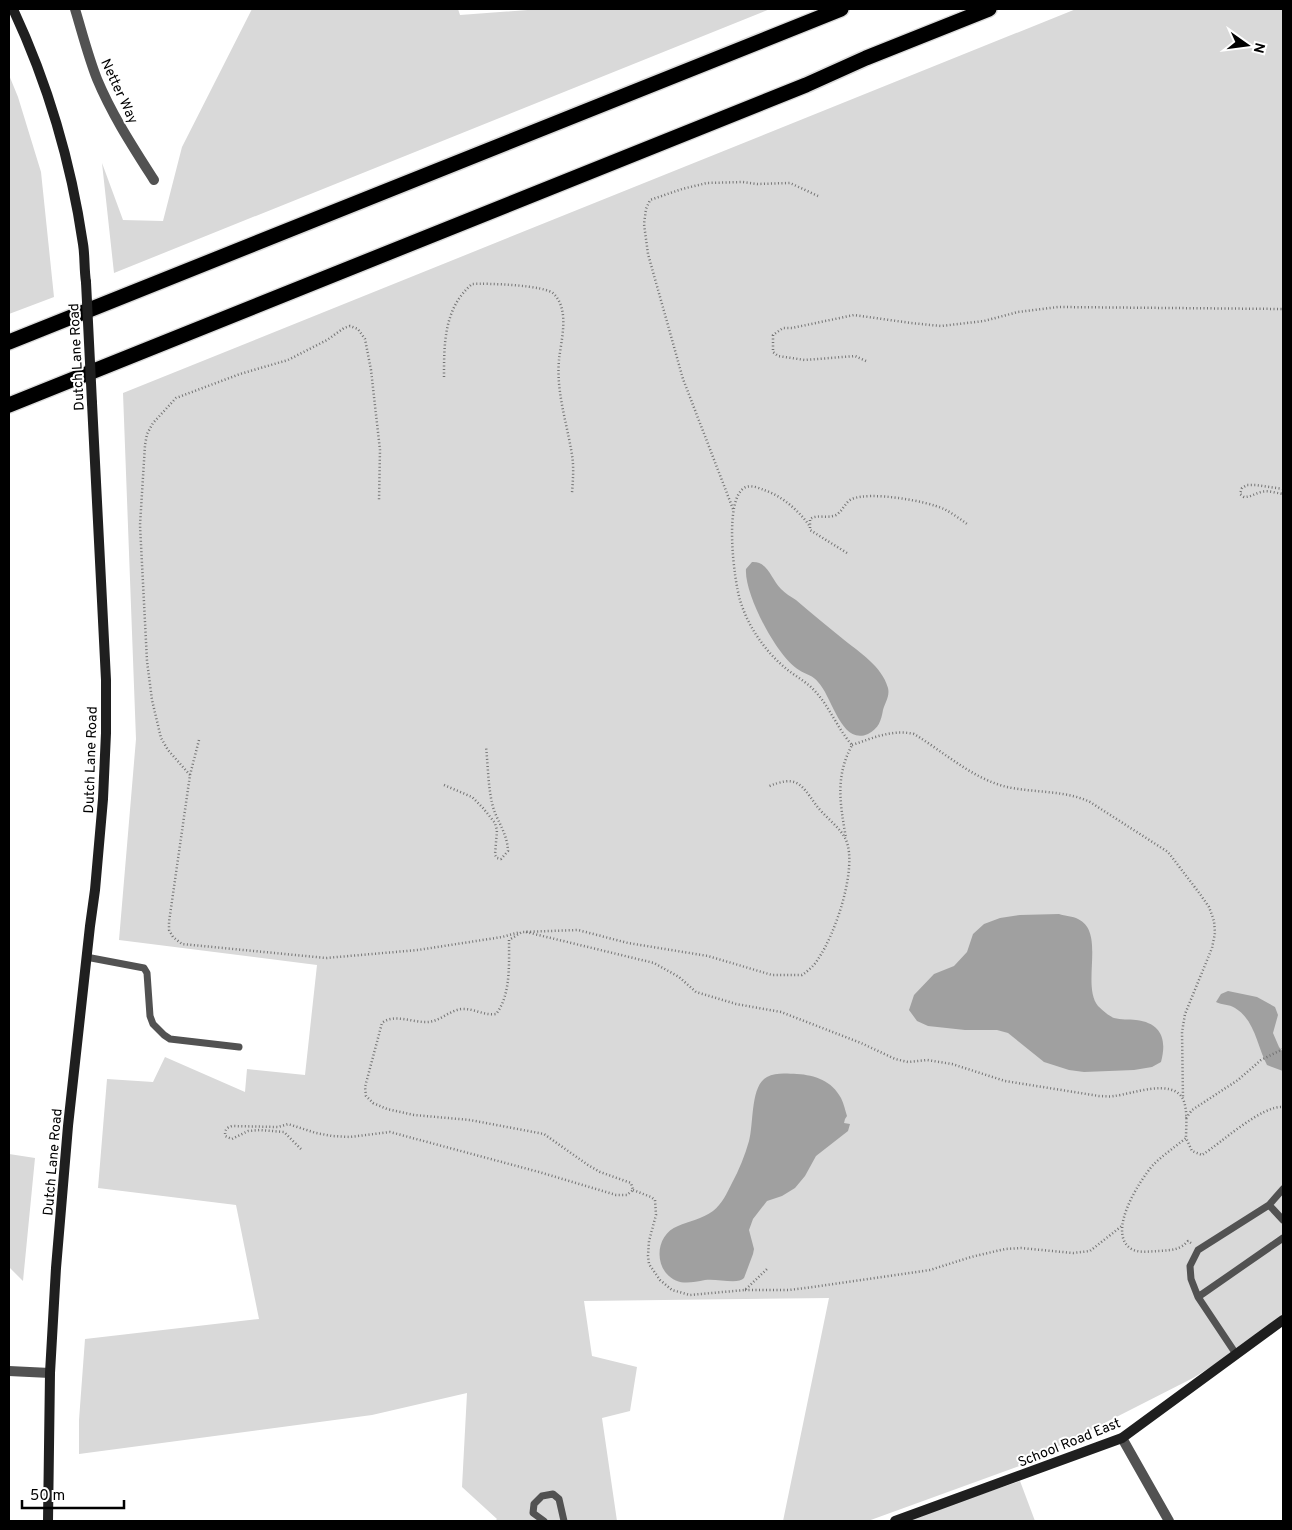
<svg xmlns="http://www.w3.org/2000/svg" width="1292" height="1530" font-family="Overpass,sans-serif">
  <rect width="100%" height="100%" fill="#fff"/>
  <path fill="#d9d9d9" d="M252,9H458L460,15L541,9H770L114,273L102,163L123,220L163,221L182,147Z
    M1076,9H1283V1322L1193,1378L1022,1465L868,1521H783L829,1298L584,1301L592,1356L637,1367L630,1411L602,1418L617,1521H495L497,1519L462,1487L467,1393L372,1415L79,1454V1420L85,1339L259,1319L236,1205L98,1188L107,1079L153,1082L165,1057L245,1092L247,1069L305,1075L317,965L119,940L136,739L123,393Z
    M9,75L18,97L41,172L54,297L9,314Z
    M9,1154L35,1158L23,1281L9,1267Z
    M1020,1481L1035,1521H913L912,1518Z"/>
  <path fill="#a0a0a0" d="M752,562C768,561 771,579 781,589C785,593 791,597 796,600C811,613 827,626 843,639C859,652 882,666 888,688C890,696 885,703 883,710C881,721 879,728 868,734C841,746 832,696 818,682C814,676 805,674 799,670C777,657 744,594 746,569Z
    M1059,914C1065,916 1073,916 1078,919C1106,932 1081,985 1098,1006C1102,1010 1109,1016 1114,1018C1121,1020 1129,1019 1136,1020C1162,1023 1167,1040 1161,1062L1152,1067L1134,1070L1084,1072L1069,1070L1044,1062L1008,1033L997,1030H965L928,1026L917,1021L909,1010L914,995L934,974L954,966L967,952L973,934L984,924L1000,918L1020,915Z
    M1228,991L1257,997L1275,1007L1278,1015L1273,1033L1279,1047L1283,1052V1071L1267,1065C1257,1046 1255,1020 1235,1008C1229,1004 1222,1005 1216,1002L1221,994Z
    M797,1074C815,1075 832,1081 841,1098C844,1104 845,1110 847,1116L845,1119L844,1123L850,1124L848,1131L816,1156L805,1176L795,1188L782,1196L767,1201L753,1219L749,1230L754,1249L753,1254L744,1278C738,1285 716,1278 705,1280C690,1283 677,1286 666,1273C654,1258 659,1233 678,1226C689,1221 702,1219 713,1211C722,1204 727,1193 732,1183C739,1170 745,1155 749,1141C754,1124 750,1086 767,1077C776,1072 788,1074 797,1074Z"/>
  <g fill="none" stroke-linecap="round" stroke-linejoin="round">
    <defs>
      <path id="highway" d="M9,342L841,9
        M9,405L806,85L866,58L989,9"/>
    </defs>
    <use href="#highway" stroke="#dbdbdb" stroke-width="18"/>
    <path stroke="#747474" stroke-width="2.5" stroke-dasharray="1 2.5" stroke-linecap="butt" d="M866,361L855,356L805,360L778,356L773,352V335L783,328H792L854,315L911,323L941,326L984,321L1018,312L1058,307L1283,309
      M444,377C444,343 444,308 472,284C486,283 546,285 554,294C570,311 561,340 559,360C556,392 567,423 572,455C574,467 573,480 572,493
      M1283,489L1256,485H1247L1242,488L1240,494L1244,497C1251,497 1254,494 1261,492C1268,490 1276,493 1283,494
      M733,509L683,379L648,254L644,224L646,209L650,200L682,189L707,183L743,182L757,184L790,183L818,196
      M809,525C798,510 782,496 764,490C759,488 752,485 746,487C723,496 734,580 740,600C748,627 766,653 789,671C797,677 806,682 813,689C829,705 837,728 852,745C835,777 840,803 846,838
      M847,553L810,530V519C817,514 827,519 836,515C843,511 845,502 852,499C870,491 927,501 944,509C952,513 960,519 967,524
      M199,740L190,775L169,922V930L173,937L182,944L326,958L418,950L502,937L520,932
      M852,745C873,738 892,729 914,734C944,752 973,779 1007,787C1035,793 1065,790 1090,802L1168,852L1200,894L1209,907L1214,921L1215,933L1212,948L1185,1014L1182,1032L1183,1098
      M190,775L168,750L161,738L152,700L147,661L140,525L145,445L147,434L153,423L176,398L240,374L288,360L327,340L344,328L350,326L358,329L365,339L371,370L380,450L379,501
      M444,785L472,797L483,808L495,823L497,830L495,855L497,858L501,859L508,851C507,831 496,821 492,803C488,785 488,765 486,747
      M526,932L654,963L679,977L696,992L736,1004L781,1012L861,1043L895,1059L908,1062L927,1060L952,1064L1005,1081L1099,1096C1104,1096 1109,1097 1114,1096C1132,1094 1172,1078 1183,1099C1188,1110 1186,1126 1186,1138
      M1186,1118L1192,1110L1238,1080L1261,1060L1283,1049
      M301,1149L284,1132L260,1130L248,1131L232,1139L225,1136C225,1130 226,1128 232,1126L278,1127L288,1124L316,1133L332,1136L350,1137L390,1132L539,1172L616,1195H627L633,1190L631,1183L600,1172L588,1165L544,1134L470,1120L414,1115L387,1109L373,1103L366,1096L365,1087L382,1023C394,1013 413,1023 428,1022C440,1021 449,1011 461,1009C474,1008 484,1016 496,1014C511,995 509,963 509,940L522,932L578,930L628,943L708,956L772,975H802C808,971 814,966 818,959C835,935 858,868 846,840C841,828 824,816 816,805C800,782 796,775 767,787
      M633,1190L651,1197L655,1200L656,1215L649,1241L648,1256L649,1264L660,1280L672,1290L690,1295L745,1290L767,1269
      M1191,1243L1188,1241C1180,1250 1172,1250 1160,1251C1150,1251 1138,1254 1130,1248C1107,1231 1140,1180 1153,1165C1163,1155 1175,1147 1186,1138L1192,1151L1202,1155C1221,1143 1262,1105 1283,1107
      M745,1290H789L813,1287L930,1270L971,1257L1005,1249L1021,1248L1073,1253L1090,1251L1123,1225"/>
    <path stroke="#525252" stroke-width="7" d="M86,957L144,968L147,973L150,1016L153,1024L164,1035L170,1039L239,1047
      M1269,1205L1283,1220
      M1198,1297L1191,1279L1190,1266L1198,1250L1269,1205L1283,1189
      M1236,1354L1198,1297L1283,1238
      M544,1521L533,1513L534,1504L542,1496L553,1494L559,1499L564,1521"/>
    <path stroke="#525252" stroke-width="10" d="M75,9C82,32 88,56 97,79C112,115 133,147 154,180
      M9,1371L50,1373
      M1122,1438L1169,1521"/>
    <path stroke="#1f1f1f" stroke-width="10" d="M13,9C48,84 71,162 83,244C85,256 84,269 86,282
      M48,1521L50,1373L56,1268L68,1126L90,926L95,890L103,799L106,733V680L92,403
      M895,1521L1122,1438L1283,1320"/>
    <use href="#highway" stroke="#000" stroke-width="15"/>
    <path stroke="#1f1f1f" stroke-width="10" d="M86,282L92,403"/>
  </g>
  <g text-anchor="middle" stroke-width="4" stroke-linejoin="round" paint-order="stroke">
    <g font-size="14" fill="#000" stroke="#fff">
      <text transform="translate(120 91) rotate(65)" y="5">Netter Way</text>
      <text transform="translate(76 357) rotate(-93)" y="5">Dutch Lane Road</text>
      <text transform="translate(90 760) rotate(-88)" y="5">Dutch Lane Road</text>
      <text transform="translate(52 1162) rotate(-85)" y="5">Dutch Lane Road</text>
      <text transform="translate(1069 1442) rotate(-22)" y="5">School Road East</text>
    </g>
  </g>
  <rect width="1292" height="1530" fill="none" stroke="#000000" stroke-width="20"/>
  <g transform="translate(1247 45) rotate(104)" stroke="#ffffff" stroke-width="4" paint-order="stroke">
  <path d="M0-4L9 19L0 12L-9 19Z" fill="#000000"/>
  <text y="-8" font-size="14" font-weight="bold" text-anchor="middle" fill="#000000">N</text>
  </g>
  <path d="M22 1500v8h102v-8" fill="none" stroke="#000000" stroke-width="2.5"/>
  <text x="30" y="1500" font-size="15" fill="#000000" stroke="#ffffff" stroke-width="4" paint-order="stroke">50 m</text>
</svg>
